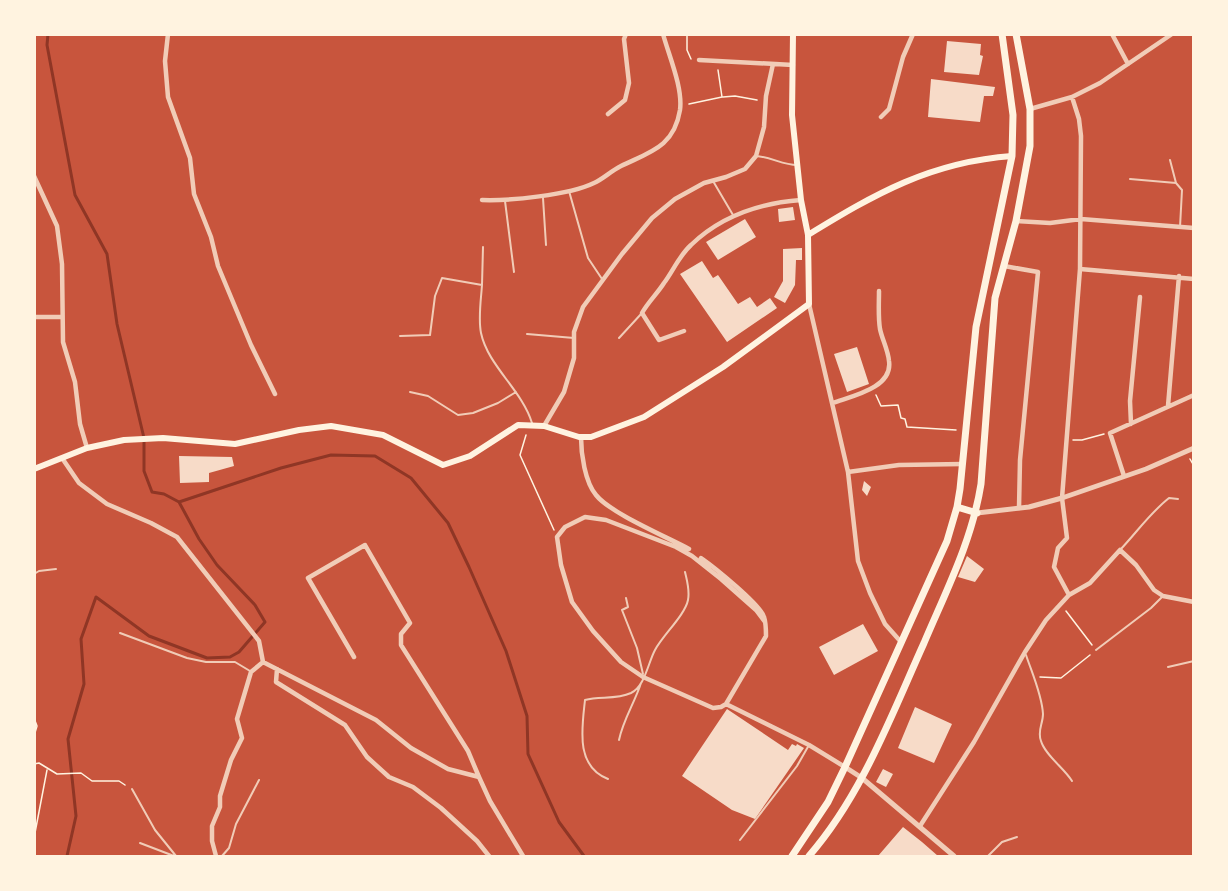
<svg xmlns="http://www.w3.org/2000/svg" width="1228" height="891" font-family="Karla,sans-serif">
  <rect width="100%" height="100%" fill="#c8553d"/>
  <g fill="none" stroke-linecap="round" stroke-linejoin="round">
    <path stroke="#8f3625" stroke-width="3" d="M48,34L47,45L75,195L107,254L117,324L144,438V471L152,492L164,494L179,502L199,539L217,565L255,605L265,622L239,652L230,657L207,658L149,636L96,597L81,639L84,684L68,739L76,816L67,856
      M179,502L281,468L331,455L375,456L411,478L448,523L469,567L506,651L527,716L528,754L559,822L584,856"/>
  </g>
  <path fill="#f7dbc8" d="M947,41L981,44L980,55L983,56L979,75L944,72Z
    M931,79L995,87L993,96H984L980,122L928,117Z
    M793,207L795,220L779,222L778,209Z
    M745,219L756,237L718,260L706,242Z
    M802,248V260H796L795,285L785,303L774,297L783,281V249Z
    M702,261L713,278L718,275L738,304L750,297L757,307L770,298L777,308L727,342L680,274Z
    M857,347L869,384L847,392L834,354Z
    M179,456L232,457L234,466L209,473V482L180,483Z
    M864,481L871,487L867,496L862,490Z
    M967,556L984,569L975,582L958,577Z
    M863,624L878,651L834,675L819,647Z
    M915,707L952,724L934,763L898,748Z
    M727,709L788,750L792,744L796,746L797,744L804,748L755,819L732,810L682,776Z
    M883,769L893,774L886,787L876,782Z
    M903,827L922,842L938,856H878Z"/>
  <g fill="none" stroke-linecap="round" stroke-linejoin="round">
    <path stroke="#fff3e0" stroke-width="1.5" d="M687,34V50L691,59
      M723,97L735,96L757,100
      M689,104L722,97L718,70
      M876,395L881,406L898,405L901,418L905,419L907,427L956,430
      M526,435L520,455L554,530
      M1073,440H1082L1104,434
      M1190,459L1194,466
      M1066,611L1092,645
      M1040,677L1061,678L1090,655
      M34,718L37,726L34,736
      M34,764L39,763L57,774L81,773L92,781H119L125,785
      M34,838L47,770"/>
    <path stroke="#f1ccb7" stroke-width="2" d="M756,156C771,157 783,165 797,165
      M1170,160L1176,183
      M1130,179L1176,183L1182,190L1180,227
      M713,181L733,215
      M569,191L588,258L602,279
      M543,198L546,245
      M505,201L514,272
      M482,285L483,247
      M527,334L574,338
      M400,336L430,335L435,296L442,278L482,285C481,300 478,318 481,333C488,366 522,390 532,423
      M619,338L642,313
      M410,392L428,396L458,415L473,413L498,403L516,392
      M1120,550C1137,532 1150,513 1169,498L1178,499
      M34,574L39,571L56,569
      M626,598L628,607L622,610L637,648L643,674
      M120,633L187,658L206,662H235L250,671
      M1096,650L1151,608L1163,596
      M1026,655C1032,673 1042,695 1043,714C1043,724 1037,731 1041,741C1045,755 1064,768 1072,781
      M1168,667L1194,661
      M619,740C623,720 635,702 641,683
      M608,779C575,766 582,728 585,700C600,696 616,700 631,693C645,686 648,663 655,650C663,635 685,615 688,600C690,590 687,581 685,572
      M132,789L155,830L176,856
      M740,840L797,766L809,745
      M140,843L174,856
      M222,856L229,848L236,824L259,780
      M988,856L1002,842L1017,837"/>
    <path stroke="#f1ccb7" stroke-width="4.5" d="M168,34L165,61L168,97L190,158L194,194L211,237L218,266L251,345L275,394
      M1112,34L1128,64
      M699,60L793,65
      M1030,109L1072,97L1100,83L1172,34
      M608,114L625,100L629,83L624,39L626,34
      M881,117L889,109L903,57L913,34
      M34,176L57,226L62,264L63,342L75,382L80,424L87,448
      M482,200C510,201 569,195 594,183C603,179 611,171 621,166C650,152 674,147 680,110C683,88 669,56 663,34
      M1016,221L1050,223L1081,219L1194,228
      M1004,266L1038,272L1020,460L1019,508
      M1080,269L1194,279
      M809,304L848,472L858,561L870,593L885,624L901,642
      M34,317H61
      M684,331L659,340L642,313C648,302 657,294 664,283C673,271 679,256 691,245C721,216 761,203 801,200
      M833,403C852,396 893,388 889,361C888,350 882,339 880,329C878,317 879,303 879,291
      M1168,406L1179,276
      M1131,424L1130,401L1140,297
      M544,426L564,392L574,358V332L583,307L622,254L652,218L675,199L704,183L726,177L745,169L756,156L764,127L766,96L773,64
      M581,437C581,454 585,482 596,495C610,513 667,537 689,549
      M62,458L79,483L107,504L151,523L177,537L259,641L263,662L376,720L411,748L448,769L479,777L490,801L523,856
      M848,472L899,465L963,464
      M1124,476L1110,433L1194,395
      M701,558C714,567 761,605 764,617C766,623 766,630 766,636L726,704L721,707L713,708L643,677L621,662L593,631L572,602L561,565L557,537L565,527L585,517L606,520L676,547L692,556L721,579L756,610L765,622
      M1069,595L1054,567L1058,548L1067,538L1062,498L1080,269L1081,136L1079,119L1072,97
      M354,657L308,578L365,545L410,623L401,634V645L468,751L479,777
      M277,669L276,682L345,725L367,757L389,777L413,787L441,808L477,841L489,856
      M726,704L809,745L845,767
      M920,826L974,742L1025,652L1046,620L1069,595L1090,583L1120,550L1136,565L1154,590L1163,596L1194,602
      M216,856L212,841V826L220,807V796L231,760L242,738L237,719L251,672L263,662"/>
    <path stroke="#f1ccb7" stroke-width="5" d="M977,513L1029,507L1062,498L1146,469L1194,448
      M845,767L862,778L954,856"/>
    <path stroke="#fff3e0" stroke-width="6" d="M808,235C875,194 930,162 1012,156
      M34,469L87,448L124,440L163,438L235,444L299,430L331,426L383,435L443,465L470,456L518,425L544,426L579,437H591L644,417L723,367L809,304L808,235L801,200L792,115L793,34"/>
    <path stroke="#fff3e0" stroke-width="7" d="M957,507L977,513
      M792,856L828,802L845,767L947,541L957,507L960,489L976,327L1012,156L1013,115L1002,34
      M809,856C862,795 891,716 924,643C946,591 972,541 981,484L995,298L1016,221L1030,146V109L1016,34"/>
  </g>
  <rect width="1228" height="891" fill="none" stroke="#fff3e0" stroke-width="72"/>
</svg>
